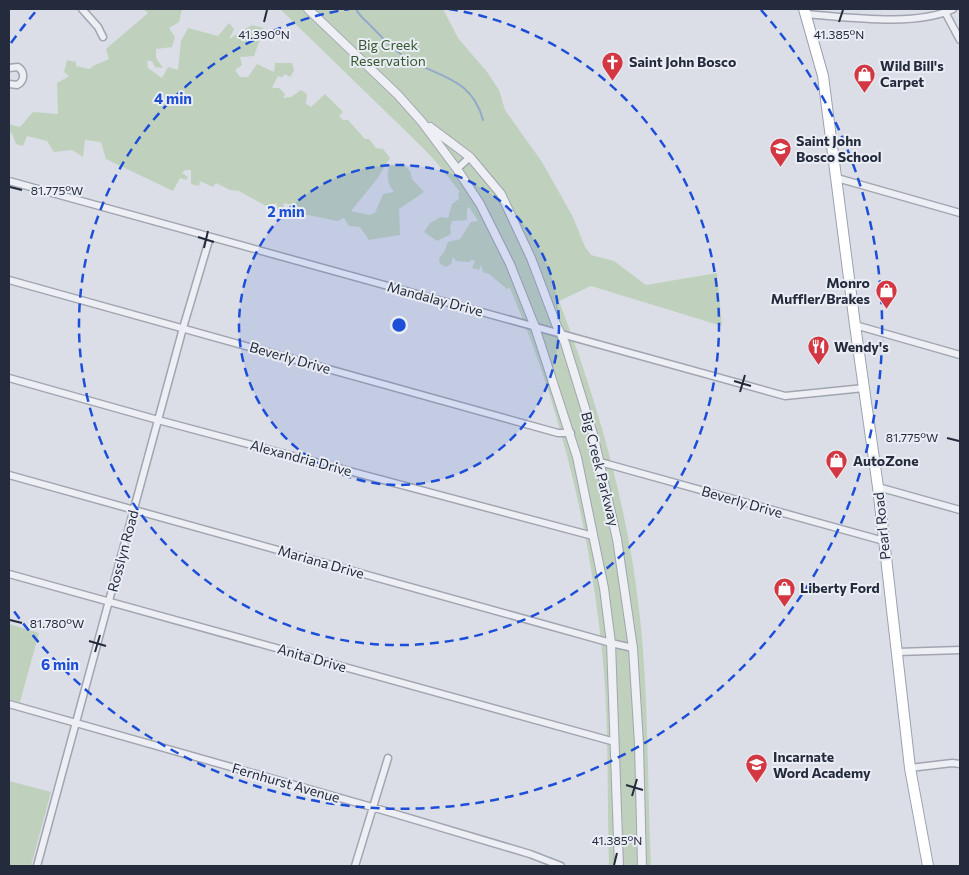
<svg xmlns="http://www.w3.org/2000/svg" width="969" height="875" font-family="Commissioner,sans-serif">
  <rect width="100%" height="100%" fill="#dbdee6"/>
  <path fill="#bfd1bc" d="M143,9H182L179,22L169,28L175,37L172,47L156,49V58L163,68L155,67L152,61H147L148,68L162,78L168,67L178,70L181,41L188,28L218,36L229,23L234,29L229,39L252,25L264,28L254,56L240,57L242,65L235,70L240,77H248L257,64L274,72L275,63H292L294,71L290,77L285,74L282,77L278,76L272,88H279L285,94L283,98L291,97L301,90L307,94L306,104L311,107L325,94L343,112L339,116L343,120H348L365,139H369L376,148L383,149L390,158L377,179L351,211L369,215L375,213L383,194L394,192C387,184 386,175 390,165L403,164L410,171L412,179L424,192L399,209L400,235L369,240L360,227L349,226L344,218L338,221L303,214L297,206L284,203L283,212L276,209L277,203L266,206L239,191L230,190L216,183L213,187L200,181L199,186L191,184V170H185L182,173L188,177L186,180L180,178L173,191L106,159L101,142L85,140L83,157L72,150L54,152L47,141L27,136L23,146L16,144L11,131L9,141V124L20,127L33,112L58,114L57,83L69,76L64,72L67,60L76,62V66L90,69L93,66L109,59L106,49L148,13Z
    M280,9H443L458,38L487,72L499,90L505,110L542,162L573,217L585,247L591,255L614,261L646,285L717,273L722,326L591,286L559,301C597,401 627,503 639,609C649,694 647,780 651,866H609C607,802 609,737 604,673C593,541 562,410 510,288L507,289L489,274L483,272L481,265L479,270L472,268L475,261L471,260L470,262L456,261L453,257L451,264L446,267L440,264L439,258L444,252L448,242L460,239L471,222L478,221L469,207L467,209V220L452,221L450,227L451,234L437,241L424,232L430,223L441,217L448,218L452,204L459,199L458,193L460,192L437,163L421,146Z
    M9,624L39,633L20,702L9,699Z
    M9,781L51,792L31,866H9Z"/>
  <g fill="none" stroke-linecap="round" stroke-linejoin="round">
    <path stroke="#93a9c9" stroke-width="2" d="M356,9C360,17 365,20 371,26C381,36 390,47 402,55C435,78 471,75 483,120"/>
    <defs>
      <path id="minor" d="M82,9L98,27L103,37
        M945,12L960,40
        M806,14C847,17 916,27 953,9
        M9,68L18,67C25,72 25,81 17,85L9,84
        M457,169L470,157
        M837,178L960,213
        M9,181L785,396L864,388
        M9,280L558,433H571
        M855,325L960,355
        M9,378L158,420L593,536
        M600,462L884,541
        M9,475L611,643L633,648
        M878,487L960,510
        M9,574L615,742
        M897,652L960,650
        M9,704L372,807L530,854L561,866
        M910,768L952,763L960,764
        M37,866L183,328L210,237
        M355,866L388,758"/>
      <path id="tertiary" d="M308,9L398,95L422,122L457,169L480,204L510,264L535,327L577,457L604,588L611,643L619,866
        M430,127L470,157L501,194L531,258L556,324L565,343L593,434L617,539L633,648L639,744L642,866"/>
      <path id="primary" d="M804,9L823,76L855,325L878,487L910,768L928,866"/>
    </defs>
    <use href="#minor" stroke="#a0a5b0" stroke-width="9"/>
    <use href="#tertiary" stroke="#a0a5b0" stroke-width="10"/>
    <use href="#primary" stroke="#9aa2b2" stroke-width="12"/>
    <use href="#minor" stroke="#eeeff5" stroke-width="6"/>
    <use href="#tertiary" stroke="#eeeff5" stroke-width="8"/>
    <use href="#primary" stroke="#fff" stroke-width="10"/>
  </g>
  <path fill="none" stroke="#242b3d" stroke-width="2" d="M264,22L267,10M839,22L843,10M10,187L22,190M198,237L214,242M204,248L208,231M734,381L751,386M740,392L745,375M947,438L959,441M10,620L22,623M89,641L106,646M95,652L100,635M626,785L643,790M632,796L637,779M614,865L617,853"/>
  <circle cx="399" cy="325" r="160" fill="#1d4ed8" fill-opacity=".12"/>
  <g fill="none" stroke="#1d4ed8" stroke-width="2.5" stroke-dasharray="9 6">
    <circle cx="399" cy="325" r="160"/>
    <path d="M449 9A320 320 0 1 1 349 9"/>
    <path d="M11 43A480 480 0 0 1 37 10M761 10A480 480 0 1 1 11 607"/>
  </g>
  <defs>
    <symbol id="church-pin" viewBox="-11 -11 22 30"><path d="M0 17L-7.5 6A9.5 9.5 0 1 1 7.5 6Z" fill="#d33842" stroke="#eaedf4"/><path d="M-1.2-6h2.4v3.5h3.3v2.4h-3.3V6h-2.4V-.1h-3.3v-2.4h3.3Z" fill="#fff"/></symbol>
    <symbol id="shop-pin" viewBox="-11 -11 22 30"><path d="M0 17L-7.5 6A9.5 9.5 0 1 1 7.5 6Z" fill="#d33842" stroke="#eaedf4"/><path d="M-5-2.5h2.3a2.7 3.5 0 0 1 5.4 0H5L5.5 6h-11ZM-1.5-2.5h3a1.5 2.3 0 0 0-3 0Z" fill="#fff"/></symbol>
    <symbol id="school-pin" viewBox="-11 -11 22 30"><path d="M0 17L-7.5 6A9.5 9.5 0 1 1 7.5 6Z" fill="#d33842" stroke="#eaedf4"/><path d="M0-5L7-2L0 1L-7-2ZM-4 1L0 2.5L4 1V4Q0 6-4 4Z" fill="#fff"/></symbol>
    <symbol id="restaurant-pin" viewBox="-11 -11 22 30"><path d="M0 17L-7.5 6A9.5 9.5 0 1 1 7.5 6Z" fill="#d33842" stroke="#eaedf4"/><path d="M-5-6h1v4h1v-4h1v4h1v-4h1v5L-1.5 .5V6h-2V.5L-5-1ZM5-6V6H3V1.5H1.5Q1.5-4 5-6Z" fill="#fff"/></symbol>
  </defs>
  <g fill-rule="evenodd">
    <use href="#church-pin" x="600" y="50" width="25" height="34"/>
    <use href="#shop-pin" x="852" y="62" width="25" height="34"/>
    <use href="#school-pin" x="768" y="136" width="25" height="34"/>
    <use href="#shop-pin" x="874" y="278" width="25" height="34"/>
    <use href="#restaurant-pin" x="806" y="334" width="25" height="34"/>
    <use href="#shop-pin" x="824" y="448" width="25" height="34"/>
    <use href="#shop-pin" x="772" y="576" width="25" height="34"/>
    <use href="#school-pin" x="744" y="752" width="25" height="34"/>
  </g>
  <g text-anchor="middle" stroke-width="4" stroke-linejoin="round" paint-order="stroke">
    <g font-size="14" fill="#355931" stroke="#eaedf4">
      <text x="388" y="50">Big Creek<tspan x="388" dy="16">Reservation</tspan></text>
    </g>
    <g font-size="14" font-weight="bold" fill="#242b3d" stroke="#eaedf4" text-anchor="start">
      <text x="629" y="67">Saint John Bosco</text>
      <text x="880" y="71">Wild Bill's<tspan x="880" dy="16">Carpet</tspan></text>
      <text x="796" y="146">Saint John<tspan x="796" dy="16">Bosco School</tspan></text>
      <text x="870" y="288" text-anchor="end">Monro<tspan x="870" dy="16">Muffler/Brakes</tspan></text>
      <text x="834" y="352">Wendy's</text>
      <text x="853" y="466">AutoZone</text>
      <text x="800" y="593">Liberty Ford</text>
      <text x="773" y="762">Incarnate<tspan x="773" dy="16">Word Academy</tspan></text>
    </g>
    <g font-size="14" fill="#242b3d" stroke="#eaedf4">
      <text transform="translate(435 299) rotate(15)" y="5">Mandalay Drive</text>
      <text transform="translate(290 358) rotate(16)" y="5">Beverly Drive</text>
      <text transform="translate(301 458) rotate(15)" y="5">Alexandria Drive</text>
      <text transform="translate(600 469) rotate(76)" y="5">Big Creek Parkway</text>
      <text transform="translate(742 502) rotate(16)" y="5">Beverly Drive</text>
      <text transform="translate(882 526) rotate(-96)" y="5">Pearl Road</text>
      <text transform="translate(123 551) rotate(-75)" y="5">Rosslyn Road</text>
      <text transform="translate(321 562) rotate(16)" y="5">Mariana Drive</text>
      <text transform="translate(312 658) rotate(16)" y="5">Anita Drive</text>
      <text transform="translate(286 783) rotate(16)" y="5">Fernhurst Avenue</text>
    </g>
  </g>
  <g font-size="12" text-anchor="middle" fill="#242b3d" stroke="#eaedf4" stroke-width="4" stroke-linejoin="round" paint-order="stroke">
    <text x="264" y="39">41.390°N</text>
    <text x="839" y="39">41.385°N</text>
    <text x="57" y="195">81.775°W</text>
    <text x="912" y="442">81.775°W</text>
    <text x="57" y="628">81.780°W</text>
    <text x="617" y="845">41.385°N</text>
  </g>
  <circle cx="399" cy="325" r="8" fill="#1d4ed8" stroke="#eaedf4" stroke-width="2.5"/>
  <g font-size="15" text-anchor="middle" font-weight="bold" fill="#1d4ed8" stroke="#eaedf4" stroke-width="4" stroke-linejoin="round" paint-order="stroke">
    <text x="173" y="104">4 min</text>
    <text x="286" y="217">2 min</text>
    <text x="60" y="670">6 min</text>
  </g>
  <rect width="969" height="875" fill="none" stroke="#242b3d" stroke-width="20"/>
</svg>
